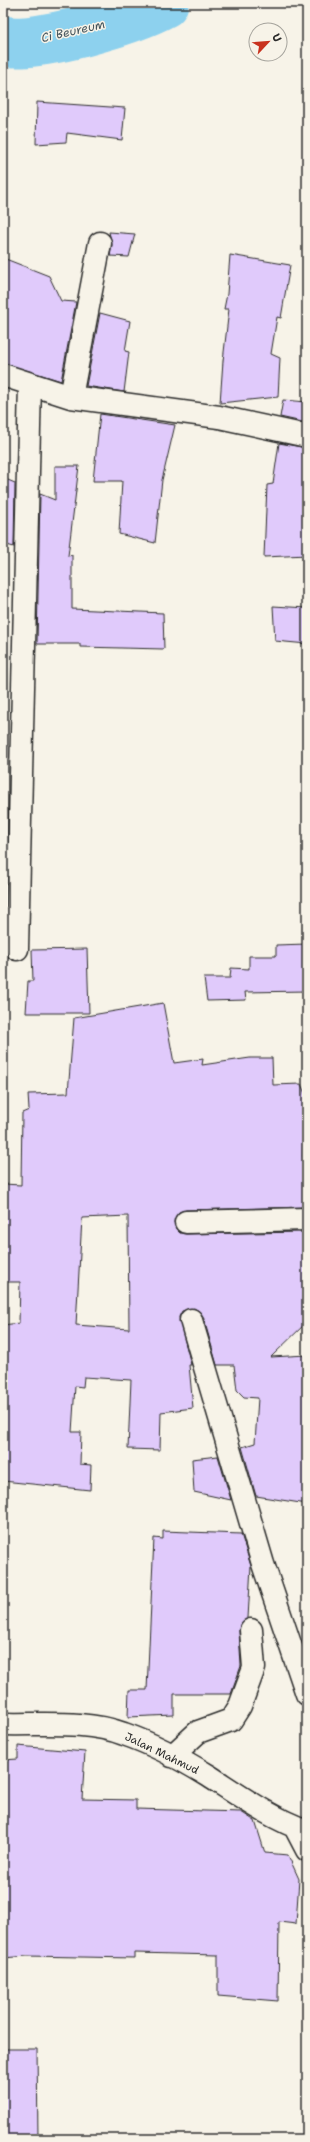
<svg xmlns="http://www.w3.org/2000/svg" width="310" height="2142" font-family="'Shantell Sans',sans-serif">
  <rect width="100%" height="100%" fill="#f7f3e8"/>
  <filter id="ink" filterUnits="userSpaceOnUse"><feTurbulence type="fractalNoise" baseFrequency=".025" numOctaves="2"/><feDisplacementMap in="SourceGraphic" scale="8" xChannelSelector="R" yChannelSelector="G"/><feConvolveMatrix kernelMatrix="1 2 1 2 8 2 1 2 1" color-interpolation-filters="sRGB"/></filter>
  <g filter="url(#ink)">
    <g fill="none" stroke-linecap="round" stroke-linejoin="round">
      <path stroke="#8dd1ee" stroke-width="51" d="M3,41C37,48 132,20 163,3"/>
    </g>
    <path fill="#e0cafb" stroke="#2b2b2b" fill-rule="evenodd" d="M37,102L125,108L122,140L67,133L66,142L36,144Z
      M109,232L135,234L129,257L110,256L112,245Z
      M230,255L290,265L281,318L277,317L271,354L280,358L278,397L220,403L223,361L229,309H224L227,294Z
      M3,258L49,276L61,301L76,302L61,381L3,363Z
      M100,313L130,321L125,351L129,352L124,392L86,386Z
      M283,400L307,402V423L280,417Z
      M100,414L175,425L162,480L155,543L119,534L122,481H93Z
      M279,443L307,448V555L264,557L267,485L273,484Z
      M55,466H79L68,556L72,555V609L163,613L164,649L80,647V644H37L40,494L55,500Z
      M3,478L15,483L14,547L3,544Z
      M273,606L307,608V644L275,641Z
      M307,944V991L245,992L246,1000L207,1001L204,978H230L231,968L249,969V956H276V945Z
      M87,949L89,1013H26L28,981H33L32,950Z
      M163,1003L174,1063L203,1059L202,1065L250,1058H272L273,1085L301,1084L306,1096L303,1157H307V1207L186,1210L179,1212L174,1222L176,1229L180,1233L186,1234L307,1232V1322L271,1357L307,1355V1504L256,1496L242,1447L255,1443L258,1398L244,1397L237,1390L234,1365H217L203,1316L199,1311L194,1308L182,1311L179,1317L191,1365H189L193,1408L161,1412L160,1450L128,1449L131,1380L84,1377L83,1387L75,1386L72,1432H81L80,1464L91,1465L90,1490L3,1481V1325L19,1323L20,1282H3V1184L21,1185L22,1113L29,1110L28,1094L68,1093L74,1018ZM128,1216L129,1329L76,1325L82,1218Z
      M218,1456L231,1500L194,1492L192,1459Z
      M163,1531L241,1534L251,1566L248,1618L240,1624L239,1631L241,1666L231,1694H174V1715L128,1717L129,1690H147L154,1538L163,1539Z
      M18,1746L85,1752L82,1799L136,1800V1809L241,1812L255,1821L265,1853L288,1855L299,1879L296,1924L279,1922L278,2001L218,1996V1955L135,1953V1958L27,1956L3,1958V1760L18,1759Z
      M3,2049H37L38,2139H3Z"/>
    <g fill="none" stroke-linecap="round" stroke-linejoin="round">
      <defs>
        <path id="minor" d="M3,375L71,397L219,417L307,436
          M71,397L100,243
          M17,949L30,384
          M186,1222L307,1219
          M191,1320L263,1564L307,1694
          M3,1724C42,1725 87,1720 124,1734C153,1744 183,1760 209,1776C240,1796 272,1819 307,1831
          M172,1756L198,1732L231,1720L240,1706L254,1668L251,1630
          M295,1827L307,1850"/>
      </defs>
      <use href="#minor" stroke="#2b2b2b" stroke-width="25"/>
      <use href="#minor" stroke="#f7f3e8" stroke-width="22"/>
    </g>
  </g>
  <g text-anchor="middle" stroke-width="3" stroke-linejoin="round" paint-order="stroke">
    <g font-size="11" fill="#2b2b2b" stroke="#f7f3e8">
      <text transform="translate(162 1753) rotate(26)" y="4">Jalan Mahmud</text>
    </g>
    <g font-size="12" font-style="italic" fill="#44545c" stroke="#f7f3e8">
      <text transform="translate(73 31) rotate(-13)" y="4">Ci Beureum</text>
    </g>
  </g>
  <rect width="310" height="2142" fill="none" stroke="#f7f3e8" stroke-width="16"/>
  <rect x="8" y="8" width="294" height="2126" fill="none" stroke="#2b2b2b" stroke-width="1.5" filter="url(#ink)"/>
  <g transform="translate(268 42) rotate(64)"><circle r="19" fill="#f7f3e8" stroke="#a5a39c"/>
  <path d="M0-3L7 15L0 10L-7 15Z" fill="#c8321e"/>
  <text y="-6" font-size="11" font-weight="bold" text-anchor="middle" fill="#2b2b2b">U</text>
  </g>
</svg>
